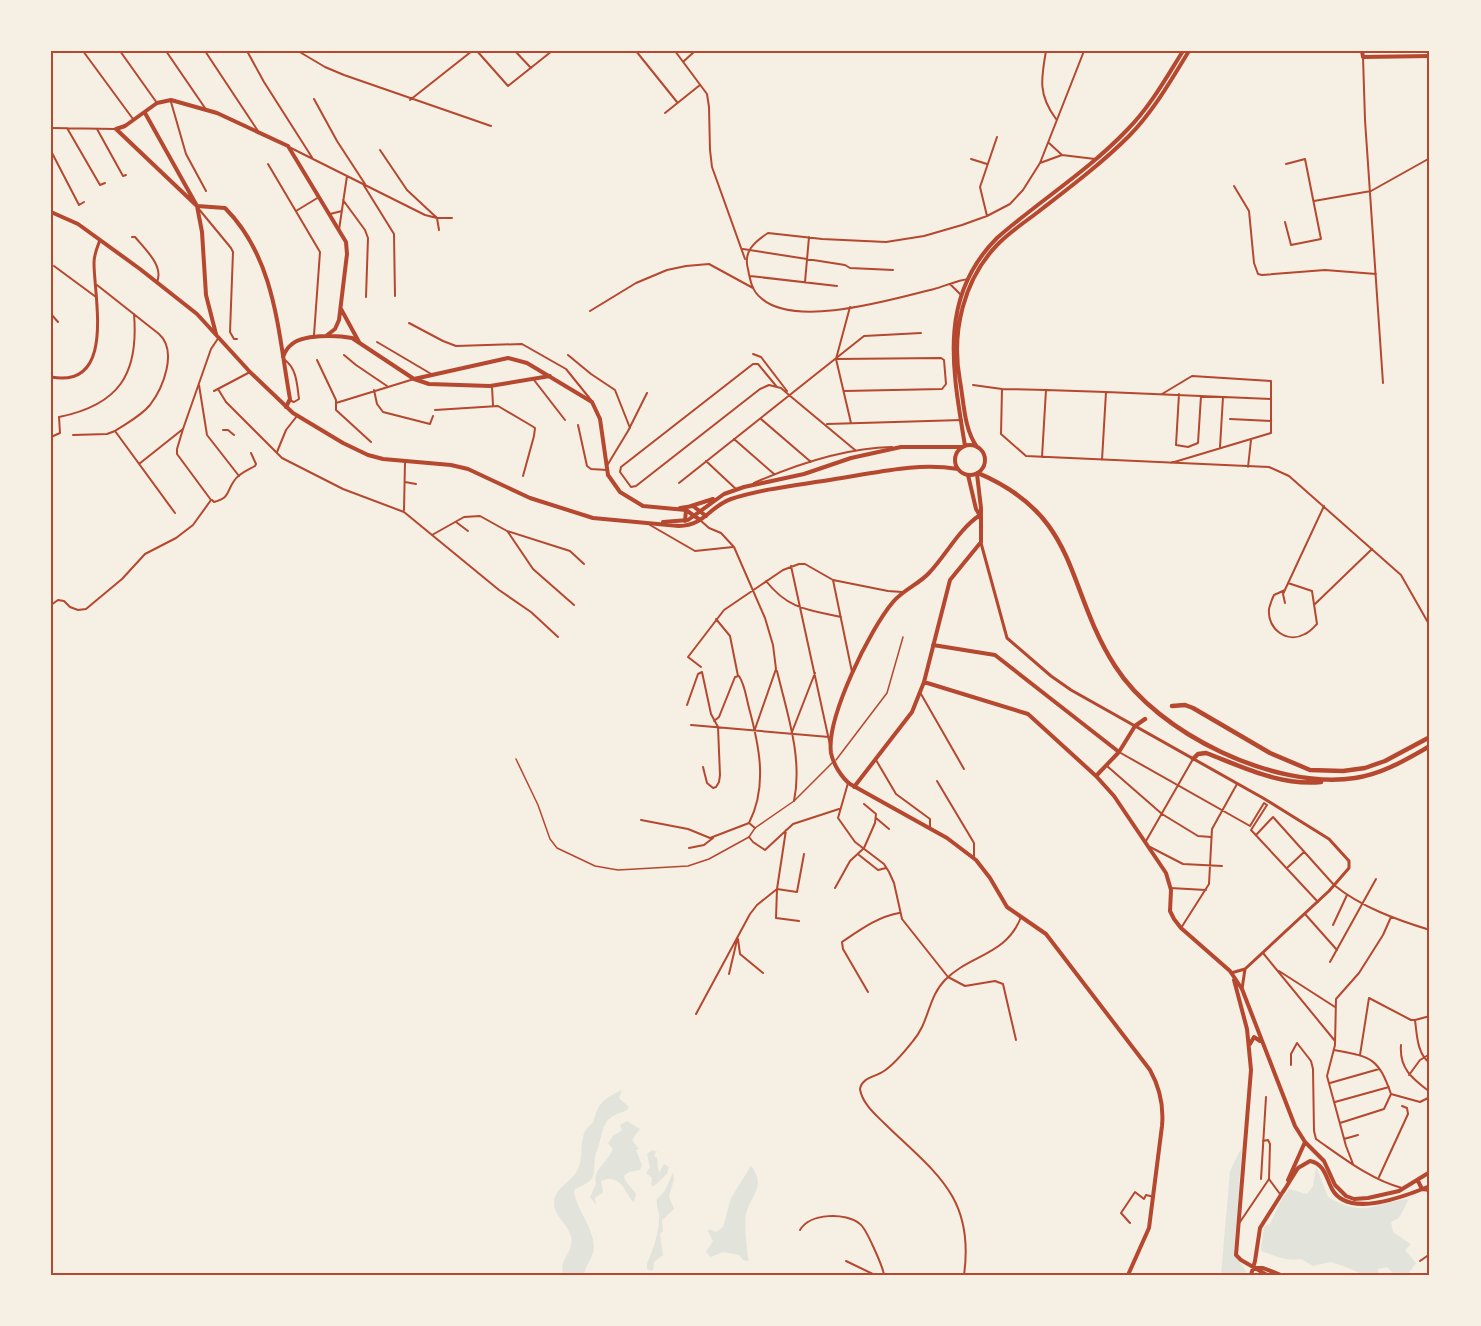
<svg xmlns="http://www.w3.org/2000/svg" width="1481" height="1326" font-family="'Titillium Web',sans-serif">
  <rect width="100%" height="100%" fill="#f6efe4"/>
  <path fill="#e2e4dc" d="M622,1090L619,1098L629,1107L626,1111C602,1117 604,1128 598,1148C596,1155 596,1150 595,1157C593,1176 597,1180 575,1189L574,1193C578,1211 594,1229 594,1248C593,1258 585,1266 584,1275H563C559,1262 569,1256 571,1245C575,1228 554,1219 554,1203C554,1188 572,1182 578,1169C583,1159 580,1148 583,1138C584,1130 588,1128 592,1123C595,1118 595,1114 597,1110C601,1100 613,1094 622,1090Z
    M627,1121L640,1129L632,1140L639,1149L636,1150L642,1165L640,1170L629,1172L624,1176L625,1180L636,1194L634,1202C625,1196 623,1172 601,1181L603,1192L595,1198L596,1205L590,1197L596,1184C592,1170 608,1162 613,1149L608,1143L613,1136L622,1130L620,1125Z
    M1242,1147L1234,1254L1246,1271L1245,1275H1221L1230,1171Z
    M652,1150L658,1152H656L654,1156L657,1158L659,1173L664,1164L669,1167L667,1174L654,1186H651L652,1178L646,1173L650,1167L647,1154Z
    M751,1166C767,1186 751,1194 746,1214C744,1220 747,1256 749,1261L743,1260L739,1255L723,1252L711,1257L706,1252L713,1241L708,1231L709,1229L716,1232L723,1227L731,1198Z
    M1316,1166L1328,1197C1367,1219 1370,1203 1409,1199L1399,1218L1391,1222L1393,1232L1411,1244L1405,1250L1416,1263L1407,1275H1395L1387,1267L1378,1269L1379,1275H1364L1351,1269L1331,1262L1313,1266L1301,1259C1287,1262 1275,1256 1261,1251L1264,1226L1270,1224L1281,1200L1289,1189L1307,1194L1313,1186Z
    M673,1173L674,1179L669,1197L674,1209L662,1220L663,1231L660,1234L663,1255L654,1262L653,1271L647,1269V1264C653,1250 660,1231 659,1214C658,1208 656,1205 657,1199L664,1192Z"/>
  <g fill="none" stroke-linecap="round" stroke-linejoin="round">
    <path stroke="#b5482f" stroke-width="1.5" d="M516,759L538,805L550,839L557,848L595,866L618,870L688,866L709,859L749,837L755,828L794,801L832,763
      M836,760L887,693L903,637"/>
    <path stroke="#b5482f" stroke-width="2" d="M218,389L226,402
      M223,430H228L234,435
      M277,452L286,430L297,416
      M212,500L214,502C231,497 226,492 234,481C238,474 248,470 255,466L256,464L251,453"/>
    <path stroke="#b5482f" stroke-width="2" d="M83,51L133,119
      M120,51L157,103
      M166,51L205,108
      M205,51L258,131
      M247,51L264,82L313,159
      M298,51L325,67L344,75L491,126
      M477,51L508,86L552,51
      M515,51L531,68
      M636,51L677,102
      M675,51L707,94L709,107L710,150L712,167L745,259
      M1046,51C1041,79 1038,95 1056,119
      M1363,57L1365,120L1383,383
      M684,61L695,51
      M314,99L337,141L365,184
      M410,100L472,51
      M171,102L186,154L206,191
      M665,113L700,85
      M51,128L116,129
      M67,128L100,185L105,183
      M97,129L123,176L126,175
      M1049,143L1062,155L1095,159
      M291,148L425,215L437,218H452
      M380,150L407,190L437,218L439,230
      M51,151L79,205L84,202
      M971,159L987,164
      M1040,163L1062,155
      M268,164L320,252L314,335
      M363,184L394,234L395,296
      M1234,186L1249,211L1254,263L1258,274L1262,275L1325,270L1376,274
      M343,200L365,230L368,238L366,297
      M1314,201L1371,191L1430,158
      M198,208L231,248L233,252L230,332L234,339H237
      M296,211L319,197
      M330,214L342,211
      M987,216L980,187L997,137
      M1285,222L1291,245L1321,239L1305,159L1286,164
      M339,230L347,176
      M132,237H135C145,249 164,266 157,282
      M743,249L845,265L850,268L893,270
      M54,266L96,297
      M750,276L837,286
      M969,279C958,280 945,286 934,289C893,299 795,329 761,298C752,291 750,280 748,269C743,252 754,242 768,233L822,239L886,242L924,236L962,225L987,216L1010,204L1023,190L1040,163L1084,51
      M805,282L809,237
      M950,284L961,295
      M97,285L159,334C178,351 163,388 150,405C141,416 127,423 115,431L175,513
      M850,307L836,359L851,423
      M590,311L636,283L667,270L686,266L709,264L753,288
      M51,314L58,322
      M409,323L443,341L456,346L522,344L566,369L591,400
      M377,342L433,375
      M753,354L761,357L787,391
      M344,355L356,365L387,386
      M568,355L591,374L615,390L630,428
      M836,359L941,358L944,360L946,384L942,389L844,391
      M285,360C297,369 297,385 299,399L294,402L289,400
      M317,360L336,400V410L371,442
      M534,380L565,420
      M199,385L207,435L239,476
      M973,385L1002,389L1001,434L1026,456L1269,467L1289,476L1401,575L1430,626
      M492,387L493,405
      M777,387L758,364H753L621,467L620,472L631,487L636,486L760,389L769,385L781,388L789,395L855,450
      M1002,389L1046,390L1042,457
      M374,390L377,404L383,412L430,424L433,416
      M1046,390L1106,392L1102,460
      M214,391L250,372
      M1106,392L1271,399V433L1171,463
      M1162,394L1192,376L1271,381V399
      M1179,394L1176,445L1188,447L1198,443L1201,396
      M226,402L282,458L343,489L404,512L499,590L531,612L558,637
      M336,403L414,379
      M435,410L498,406L532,426L535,428L534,436L523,476
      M761,419L811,462
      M1230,419L1271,421
      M827,424L962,420
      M578,425L587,466L591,469L607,470
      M73,435L107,434L115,431
      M51,437L60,433L59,417C119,405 139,374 134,314
      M734,439L774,474
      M1220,447L1223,397
      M706,461L737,490
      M139,464L183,429L211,349L219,337
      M608,464L628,431L647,393
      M1248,467L1251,440
      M405,482L416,484
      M679,483L864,336L921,333
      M754,483C797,464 845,448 892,447
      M404,510L405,462
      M700,520L709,528L721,533L734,547L765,618L773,645L776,669L755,729
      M456,522L468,531
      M650,525L695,551L733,547
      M508,532L533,569L574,605
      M432,535L464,517L480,516L507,531L570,551L584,564
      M791,566L830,745
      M833,580L852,672
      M766,581C788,609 808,610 841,617
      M1285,590L1274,595C1272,599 1270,605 1269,609C1267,629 1287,644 1305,634C1310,632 1313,628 1317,624L1312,591L1288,583
      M1285,603L1283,594L1324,506
      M51,605L58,600L64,601L70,607L78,610L86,609L122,579L145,554L176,538L193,525L211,500L177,454V449L183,429
      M1314,605L1372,549
      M716,619L730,636L738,676
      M701,667L688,657L724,610L783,570L799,564H805L833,580L888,591L902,592
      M777,671C787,713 803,758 794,801
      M921,694L964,769
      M687,705L698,674L702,672L711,714L718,727L720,775L719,782L716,787L713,788L707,783L703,767
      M691,725L829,737
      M792,732L815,673
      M1119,752L1250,826L1264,803L1267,805L1251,830L1318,902
      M876,760L896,794L930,819V828
      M1107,766L1162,814L1198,836L1211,837
      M937,781L974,843V858
      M848,783L838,818L855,842L884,864L889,872L894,883L902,919L948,977L965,986L995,981L1003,984L1016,1040
      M876,818L889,829
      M641,820L688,829L710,838L749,823C768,786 759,745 749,708C746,697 745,685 739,676L735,677L719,717L714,721
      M749,823L755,828
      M786,830L777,889L776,918L799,921
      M1256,835L1273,817L1334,885C1361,907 1397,920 1430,930
      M749,837L753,842L765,850L793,824L839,809
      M1146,841L1193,759
      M1150,847L1183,864L1222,866
      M689,848L704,845L713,838
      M859,855L878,870L886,868
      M1287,868L1304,852
      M835,888L850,861L864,848L875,823L876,814L864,804
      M1170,888L1206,890
      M1305,914L1337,950
      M1333,925L1347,895
      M1181,928L1209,884L1212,829L1237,784
      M738,939L740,954L763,973
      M1263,953L1335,1041
      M1330,962L1376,879
      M1279,971L1335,1007
      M729,974L737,940
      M868,992L843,949L842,942C860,930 877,917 899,913
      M696,1014L750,914L757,905L777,889L797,892L804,854
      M1415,1020C1417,1035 1417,1054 1430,1063
      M1415,1020L1430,1016
      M1401,1045C1399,1069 1413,1079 1430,1092
      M1334,1050C1371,1057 1378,1057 1391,1094
      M1360,1055L1369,998L1411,1020H1415
      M1291,1065V1054L1297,1043L1311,1061L1313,1069L1314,1131L1316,1139C1342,1157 1371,1180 1402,1188
      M1409,1075L1420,1060L1430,1054
      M1330,1083L1379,1069
      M1391,1094L1420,1102L1430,1097
      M1335,1102L1389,1087
      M1340,1123L1384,1109L1391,1094
      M1344,1139L1358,1135
      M1353,1164L1346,1146L1327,1076L1335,1045L1336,999L1359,973L1383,935L1391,917
      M1379,1177L1408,1114L1407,1108L1402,1106
      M1261,1179L1266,1097
      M1269,1179L1280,1194
      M1240,1222L1269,1179L1270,1144L1268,1140L1263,1141
      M1130,1223L1121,1213L1135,1192L1144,1199L1146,1195L1154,1197
      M800,1230C810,1213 846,1212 860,1224C866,1228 883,1267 884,1275
      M846,1261L875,1275
      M1420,1261L1430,1254
      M964,1275C975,1196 934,1172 884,1123C875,1114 862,1103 860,1089C862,1077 876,1077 884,1071C895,1064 905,1051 913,1041C929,1023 928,997 945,980C969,955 1007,955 1021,917
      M1284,1275V1274"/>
    <path stroke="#b5482f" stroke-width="3" d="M51,377C116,389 94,298 94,263C94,254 97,248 100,240
      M981,543L1007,638L1051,676L1071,690L1263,798L1329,839L1349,861V868L1329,891L1245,969L1231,973
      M1242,989L1245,969"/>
    <path stroke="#b5482f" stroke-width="4" d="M1362,51L1363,57L1430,56
      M145,113L197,206L202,232L206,295L216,334
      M116,129L125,126L157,103L171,100L217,113L288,146L346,242L347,254L339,320L335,329L326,336
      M116,129L197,206L225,208C276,259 278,333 290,399L286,407
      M341,309L359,342
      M283,357C285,352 287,348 291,345C302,334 337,335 352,338L414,379L429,384L490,386L550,376
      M414,379L508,358L527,363L592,402L600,419L608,475L620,492L643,506L686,510L700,520
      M968,475L976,509L979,514
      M680,508L693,506L706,516
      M980,515C958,530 947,554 929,573C919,584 903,590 893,602C870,629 826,718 831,753C833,764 842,778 850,784L947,838L976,860L990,878L1007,907L1046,934L1150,1070C1160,1088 1164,1105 1162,1126L1149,1228L1128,1275
      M933,645L995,655L1119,752
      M924,682L1028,714L1096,776L1114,796L1166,873L1171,890L1170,911L1174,919L1181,928L1230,971L1242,989L1295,1126L1305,1142L1324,1161L1335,1185L1346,1196L1354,1199L1368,1198L1399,1191L1430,1172
      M1096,776L1119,752L1135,726
      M854,787L912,712L924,682L950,580L981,542V508L977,474
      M1234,980L1247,1029L1251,1070L1236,1255L1241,1260L1267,1275
      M1250,1044L1254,1037L1260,1041
      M1288,1180L1305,1142
      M1418,1181L1422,1189L1430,1190
      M1283,1192L1298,1168L1310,1161C1325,1164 1326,1178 1332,1189C1348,1219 1406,1196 1430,1186
      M1254,1268H1263L1281,1275
      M1251,1275L1255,1261L1260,1228L1284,1190"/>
    <path stroke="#b5482f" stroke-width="4" d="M51,212L78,224L140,269L197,314L250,372L293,413L343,443L368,455L383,459L451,465L468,469L530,498L593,518L679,526C705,525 709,507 731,499C765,488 800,485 835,479C876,473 916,462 958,469
      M955 460a15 15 0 1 1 30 0a15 15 0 1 1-30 0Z
      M965,446C953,371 937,298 997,238C1039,201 1088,171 1127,130C1150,107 1166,78 1183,51
      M977,447C964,429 964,403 960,381C951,333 963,279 999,243C1011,231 1025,222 1038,212C1069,188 1101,164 1129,136C1153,112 1171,80 1189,51
      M691,506L713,499
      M685,521L686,510
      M663,522L688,520L724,494L744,487L804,474L851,458L901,447H963"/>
    <path stroke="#b5482f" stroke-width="4.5" d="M978,473C1081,517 1064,586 1115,666C1158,734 1275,790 1355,778C1383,774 1407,759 1430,746
      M1172,706L1185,705L1193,708L1270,753L1310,770L1343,771L1365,768L1385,761L1430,737
      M1135,726L1145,719
      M1193,759L1198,754L1206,753C1243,767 1280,786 1321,782"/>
  </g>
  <rect width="1481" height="1326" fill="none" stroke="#f6efe4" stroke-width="105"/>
  <rect x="52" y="52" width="1376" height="1222" fill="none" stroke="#b5482f" stroke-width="2"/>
</svg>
